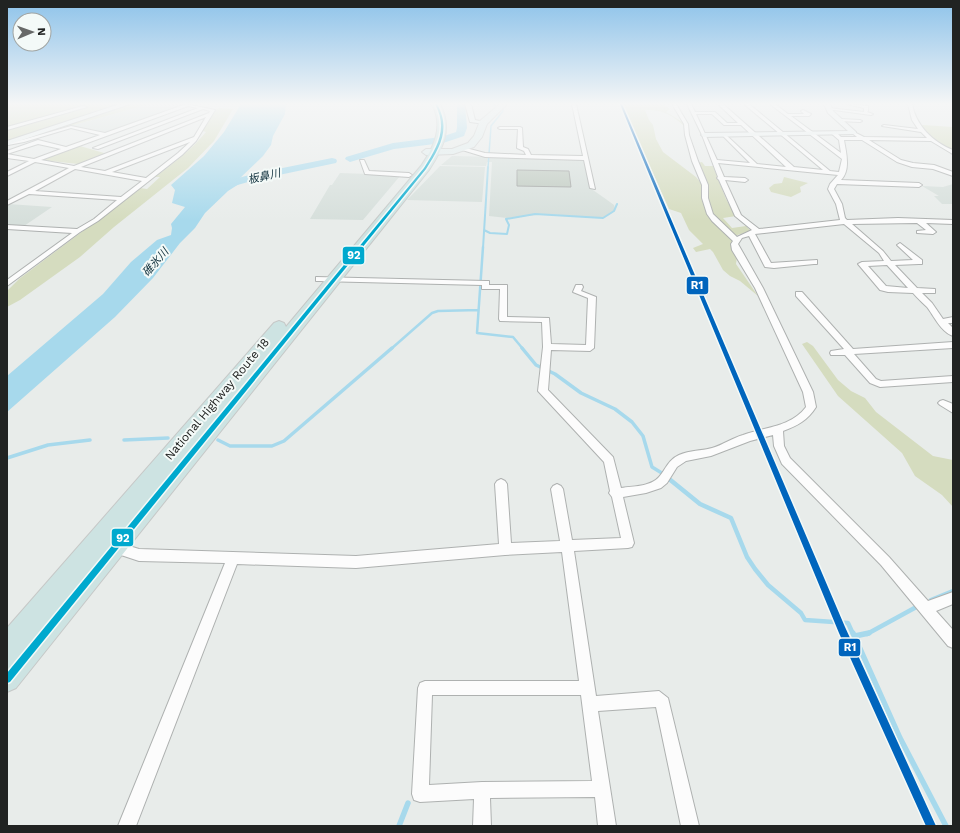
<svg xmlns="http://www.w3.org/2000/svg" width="960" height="833" font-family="'Work Sans','Noto Sans JP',sans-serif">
  <rect width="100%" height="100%" fill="#e8ecea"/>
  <path fill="#d6dfdb" d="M150,104H185L104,134L71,126Z
    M452,156L581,159L584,160L590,188L603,197L614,205L615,209L612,213L603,218L545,214L507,218L489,216L492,162H487L486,166L441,165Z
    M440,166L485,167L482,202L407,200Z
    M340,173L397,175L400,176L363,220L310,219L330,185H332Z
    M953,184V204H942L934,196H939L922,186L943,187Z
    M8,204L52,207L24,226L7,225Z"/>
  <path fill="#d5dcbf" d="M7,104H125L7,142Z
    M130,104H150L23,139L79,119Z
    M622,104H663L670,109L666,112L684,123V126C673,115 661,109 645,110L649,120L653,125L656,139L663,152L696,177L701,183L704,191L708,213L733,239L731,244L737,257L736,264L758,296L740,281L730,276L723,270L713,252L710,249L696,252L693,248L703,244L689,230L681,213L669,209Z
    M219,108L233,109L214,141L188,168L114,227L80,257L20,300L7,307V291L19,279L140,188L147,189L160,177H155C174,163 191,150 206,132L203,131C207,123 210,111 219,108Z
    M923,125L953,127V151C941,146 928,137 921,126Z
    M80,146L104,153V154L78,164L42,160Z
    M702,162L705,166H713L726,199L736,216L723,218L732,228L746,226L751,231L734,236L712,214L697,163Z
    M784,177L808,183L800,187L801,192L791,197L771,192L769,188L774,184L782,183Z
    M807,342L813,346L838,380L851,391L865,398L876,412L933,456L953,460V507L942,495L915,476L902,453L838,396L802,344Z"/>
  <path fill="#a7d9ec" d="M241,104H286L285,114L273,136L271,145L263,156L238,180L237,182L239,184L228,191L205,213L195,228L180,243L153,278L115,317L7,412V376L103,294L131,262L157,240L171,235L172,228L171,224L185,207L172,203L175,190L171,185L204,156L224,132Z"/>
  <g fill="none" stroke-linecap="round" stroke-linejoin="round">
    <path stroke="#a7d9ec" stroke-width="1.5" d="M492,104L496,106
      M488,168L491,126L503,111V108"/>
    <path stroke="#a7d9ec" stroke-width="2" d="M484,230L490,233L507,234L509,225L506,219L535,214L603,218L614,211L617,204
      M483,248L488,167"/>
    <path stroke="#a7d9ec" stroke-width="2.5" d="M483,247L477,333L513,337L523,349
      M391,349L432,313L438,311L478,310"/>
    <path stroke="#a7d9ec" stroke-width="3.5" d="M522,348L536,365L555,374L581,393L615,409L632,422L643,436L652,467L665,475
      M124,440L168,438
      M218,440L230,446H272L284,441L392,348
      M7,458L48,445L90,440"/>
    <path stroke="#a7d9ec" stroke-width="4.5" d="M663,474L700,504L731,518L747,557L755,569L768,585L801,613L805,620L848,623L853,634
      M931,600L953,591
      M867,634L920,605"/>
    <path stroke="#a7d9ec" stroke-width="5.5" d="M853,633L900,738L946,826
      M855,636L869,633
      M399,826L408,803"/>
    <path fill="#a7d9ec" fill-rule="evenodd" d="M457,104H465L467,128L464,136L443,143L394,149L350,162L345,159L346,157L393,143L441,137L456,132L457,128Z
      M332,158L336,159L337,161L336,163L255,180L220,190L216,188L214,186L216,184L253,174Z"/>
  </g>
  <path fill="#bfcac0" stroke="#a0a3a1" d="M517,170L569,171L571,187L517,186Z"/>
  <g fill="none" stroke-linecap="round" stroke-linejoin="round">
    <defs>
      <path id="street" d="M186,104L215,110L196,141L182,155L98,221L80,232L7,286V280L72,233L7,229V225L77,229L94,219L117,200L29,194L7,205V201L69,168L35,162L7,176V172L29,161L7,158V151L38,140L66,147L100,135L71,128L24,142L8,145L7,142L22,140L71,126L105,133ZM188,106L198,108L93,148L98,149L203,109L210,111L209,113L74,166L41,160ZM206,117L194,137L105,171L81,167ZM190,142L178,153L146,178L112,172ZM38,144L61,149L34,159L7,154ZM75,169L142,181L121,197L35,191Z
        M572,104H576L595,189L590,188L584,160L485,157L459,149L462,147L485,153L526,155L524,151L517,148L518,129H500L498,128L500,127H520L522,128L523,147L528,149L531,155L583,156Z
        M672,104H676L688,124L689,135L698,161L708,185V198L713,214L737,237L752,230L735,216L719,180L717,178L718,177L702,135L687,104H691L695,112H715L727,123H738L718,104H723L794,167L823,170L744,104H749L830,171L839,172L842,159L770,104H775L788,114H804L801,111L803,110L811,114L809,116H791L841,153L839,140L832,134V132H836L841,137H857L852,133L854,132L864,137L927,138L921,132L882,126L884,125L918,129L912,120L908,104H912C916,126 933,142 953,150V154L951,153L931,141L869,140L901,160L913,163L934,165L953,172V176L933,169L912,167L897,162L862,140H844C846,152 851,170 841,180L919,183L922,185L919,187L837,184L834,189L842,204L845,218L847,220L898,218L953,220V224L926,223L936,232L933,234L917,233V231L926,230L917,223L852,224L883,251L891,261L913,260L898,246L897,245L900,243L922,260V264H919L895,265L917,288L935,289V293H922L932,303L943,319L953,317V323H948L953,328V336C941,332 934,316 927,307C922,302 917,298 913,293L888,292L880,290L858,264L862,262L884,261L879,253L844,224L755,234L771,263L817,260V264H814L774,268L765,267L749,236L742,238L738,244L763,288L813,392L816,407C808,420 797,426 783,431L784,446L790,458L889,557L928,601L953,592V604L936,611L953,630V648L948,646L881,565L782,464L774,446L773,435L750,441L711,456L686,461L677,467L667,483L661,488L646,493L623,497L634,543L632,547L628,548L574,551L596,696L659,691L668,698L699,826H681L656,707L598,711L616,826H598L595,797L490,798L491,826H473L474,799L420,802L414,800L412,794L418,688L420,683L425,681H579L562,552L505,555L356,568L237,564L136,826H118L225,563L139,561L109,551L107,547L109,543L113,541L139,549L356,556L499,544L495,484L497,481L501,479L505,481L507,484L511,543L560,541L551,489L553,486L557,484L561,486L563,489L572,540L621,538L612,497L609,493L610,491L604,462L538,391L543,347L542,322L500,321L499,319L500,289H482V285L319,281H316V277L486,281H489V285H507V317L549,318L551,344L586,345L588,298L573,292L576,285H582L583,287L581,291L596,297L594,348L590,351L551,350L548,390L613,457L621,488C633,486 650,487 659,477C666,469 668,460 679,455C690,450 701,451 712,448C723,445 732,438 743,435C765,427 791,427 806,407L803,392L755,288L732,250L731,244L733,241L712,221L707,214L702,198V185L692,161L685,135L684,124ZM696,114H712L724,125H741L786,167L757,164L725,134L723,135V136L750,163L717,160ZM718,163L838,175L830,184L828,189L836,204L840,220L759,229L741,215L725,180L745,182L748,180L745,178L724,177ZM887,265L908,288L886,286L868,266ZM432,695H581L592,781L482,782L429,785Z
        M847,104L868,106V111L867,112L873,114L871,115L827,109L829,108L864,112V108Z
        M83,106L87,107L7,130V127Z
        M840,119L860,120L862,121L860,122L838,121Z
        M360,160H364L369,171L409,173L412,175L409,177L365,174Z
        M796,292H802L853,349L953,342V348L854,354L876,379L881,381L953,376V382L880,387L870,383L845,355H831L830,353L831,351L844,349L796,296Z
        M943,400L953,404V413L940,405L938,403L940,401Z"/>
      <path id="secondary" d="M120,104H130L7,145V141Z
        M465,104H471L475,120L485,122V124L470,122Z
        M824,104H830L833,111L856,132V134L704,137L701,135L704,133L848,131L828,113Z"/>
      <path id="primary" d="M500,104H507L487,124L482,137L474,147L453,154L426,155L422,152L426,149H452L468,143L474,136L480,121Z"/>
      <path id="highway" d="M432,104H440C453,128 443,149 429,170L16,688L7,692V628L274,323L279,321L284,323L286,327L421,166C434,147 444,127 432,104Z"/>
    </defs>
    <use href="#street" stroke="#aeb1b0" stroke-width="2"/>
    <use href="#secondary" stroke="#aeb1b0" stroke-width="2"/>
    <use href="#primary" stroke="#c6c8c7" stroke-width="2"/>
    <use href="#highway" stroke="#c6c8c7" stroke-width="2"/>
    <use href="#street" fill="#fcfcfc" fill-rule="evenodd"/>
    <use href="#secondary" fill="#edf4f4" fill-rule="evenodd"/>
    <use href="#primary" fill="#e0eded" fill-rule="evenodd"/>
    <use href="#highway" fill="#cde3e2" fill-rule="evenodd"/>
    <defs>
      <path id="bus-1" d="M435,104H437C451,129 440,147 426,169L10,682L7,683V673L424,168C438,146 448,128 435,104Z"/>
    </defs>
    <use href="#bus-1" stroke="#f4faf8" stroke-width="3"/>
    <use href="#bus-1" fill="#00a9ce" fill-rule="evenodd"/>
    <defs>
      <path id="rail-1" d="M620,104H622L845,627L936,826H926L839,633Z"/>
    </defs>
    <use href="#rail-1" stroke="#f4faf8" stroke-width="3"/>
    <use href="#rail-1" fill="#0065bd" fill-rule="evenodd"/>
  </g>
  <linearGradient id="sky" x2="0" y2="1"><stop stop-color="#8ec3ea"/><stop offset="0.47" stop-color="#f5f6f6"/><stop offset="1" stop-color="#f5f6f6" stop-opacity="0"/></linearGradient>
  <rect width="960" height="221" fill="url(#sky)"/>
  <g text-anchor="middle" stroke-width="4" stroke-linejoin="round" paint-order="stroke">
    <g font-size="11" font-style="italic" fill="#12333f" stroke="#f4faf8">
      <text transform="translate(264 176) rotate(-13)" y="4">板鼻川</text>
      <text transform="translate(155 262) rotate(-49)" y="4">碓氷川</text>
    </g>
    <g font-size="12" fill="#212322" stroke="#f4faf8">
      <text transform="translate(217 399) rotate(-50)" y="4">National Highway Route 18</text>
    </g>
  </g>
  <g stroke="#f4faf8" stroke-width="1.5">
    <rect x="342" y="246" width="23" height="19" rx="4" fill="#00a9ce"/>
    <rect x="686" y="276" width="23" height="19" rx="4" fill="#0065bd"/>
    <rect x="111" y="528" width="23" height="19" rx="4" fill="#00a9ce"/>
    <rect x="838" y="638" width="23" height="19" rx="4" fill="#0065bd"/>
  </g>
  <g font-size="11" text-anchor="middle" font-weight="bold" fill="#fff">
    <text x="354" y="259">92</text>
    <text x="697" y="289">R1</text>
    <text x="123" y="542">92</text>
    <text x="850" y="651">R1</text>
  </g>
  <rect width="960" height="833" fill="none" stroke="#212322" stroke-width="16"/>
  <g transform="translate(32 32) rotate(88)"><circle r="19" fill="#f4faf8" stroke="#a0a4a2"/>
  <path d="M0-3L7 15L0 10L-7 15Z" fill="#676968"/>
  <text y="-6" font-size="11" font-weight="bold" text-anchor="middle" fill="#212322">N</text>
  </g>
</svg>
